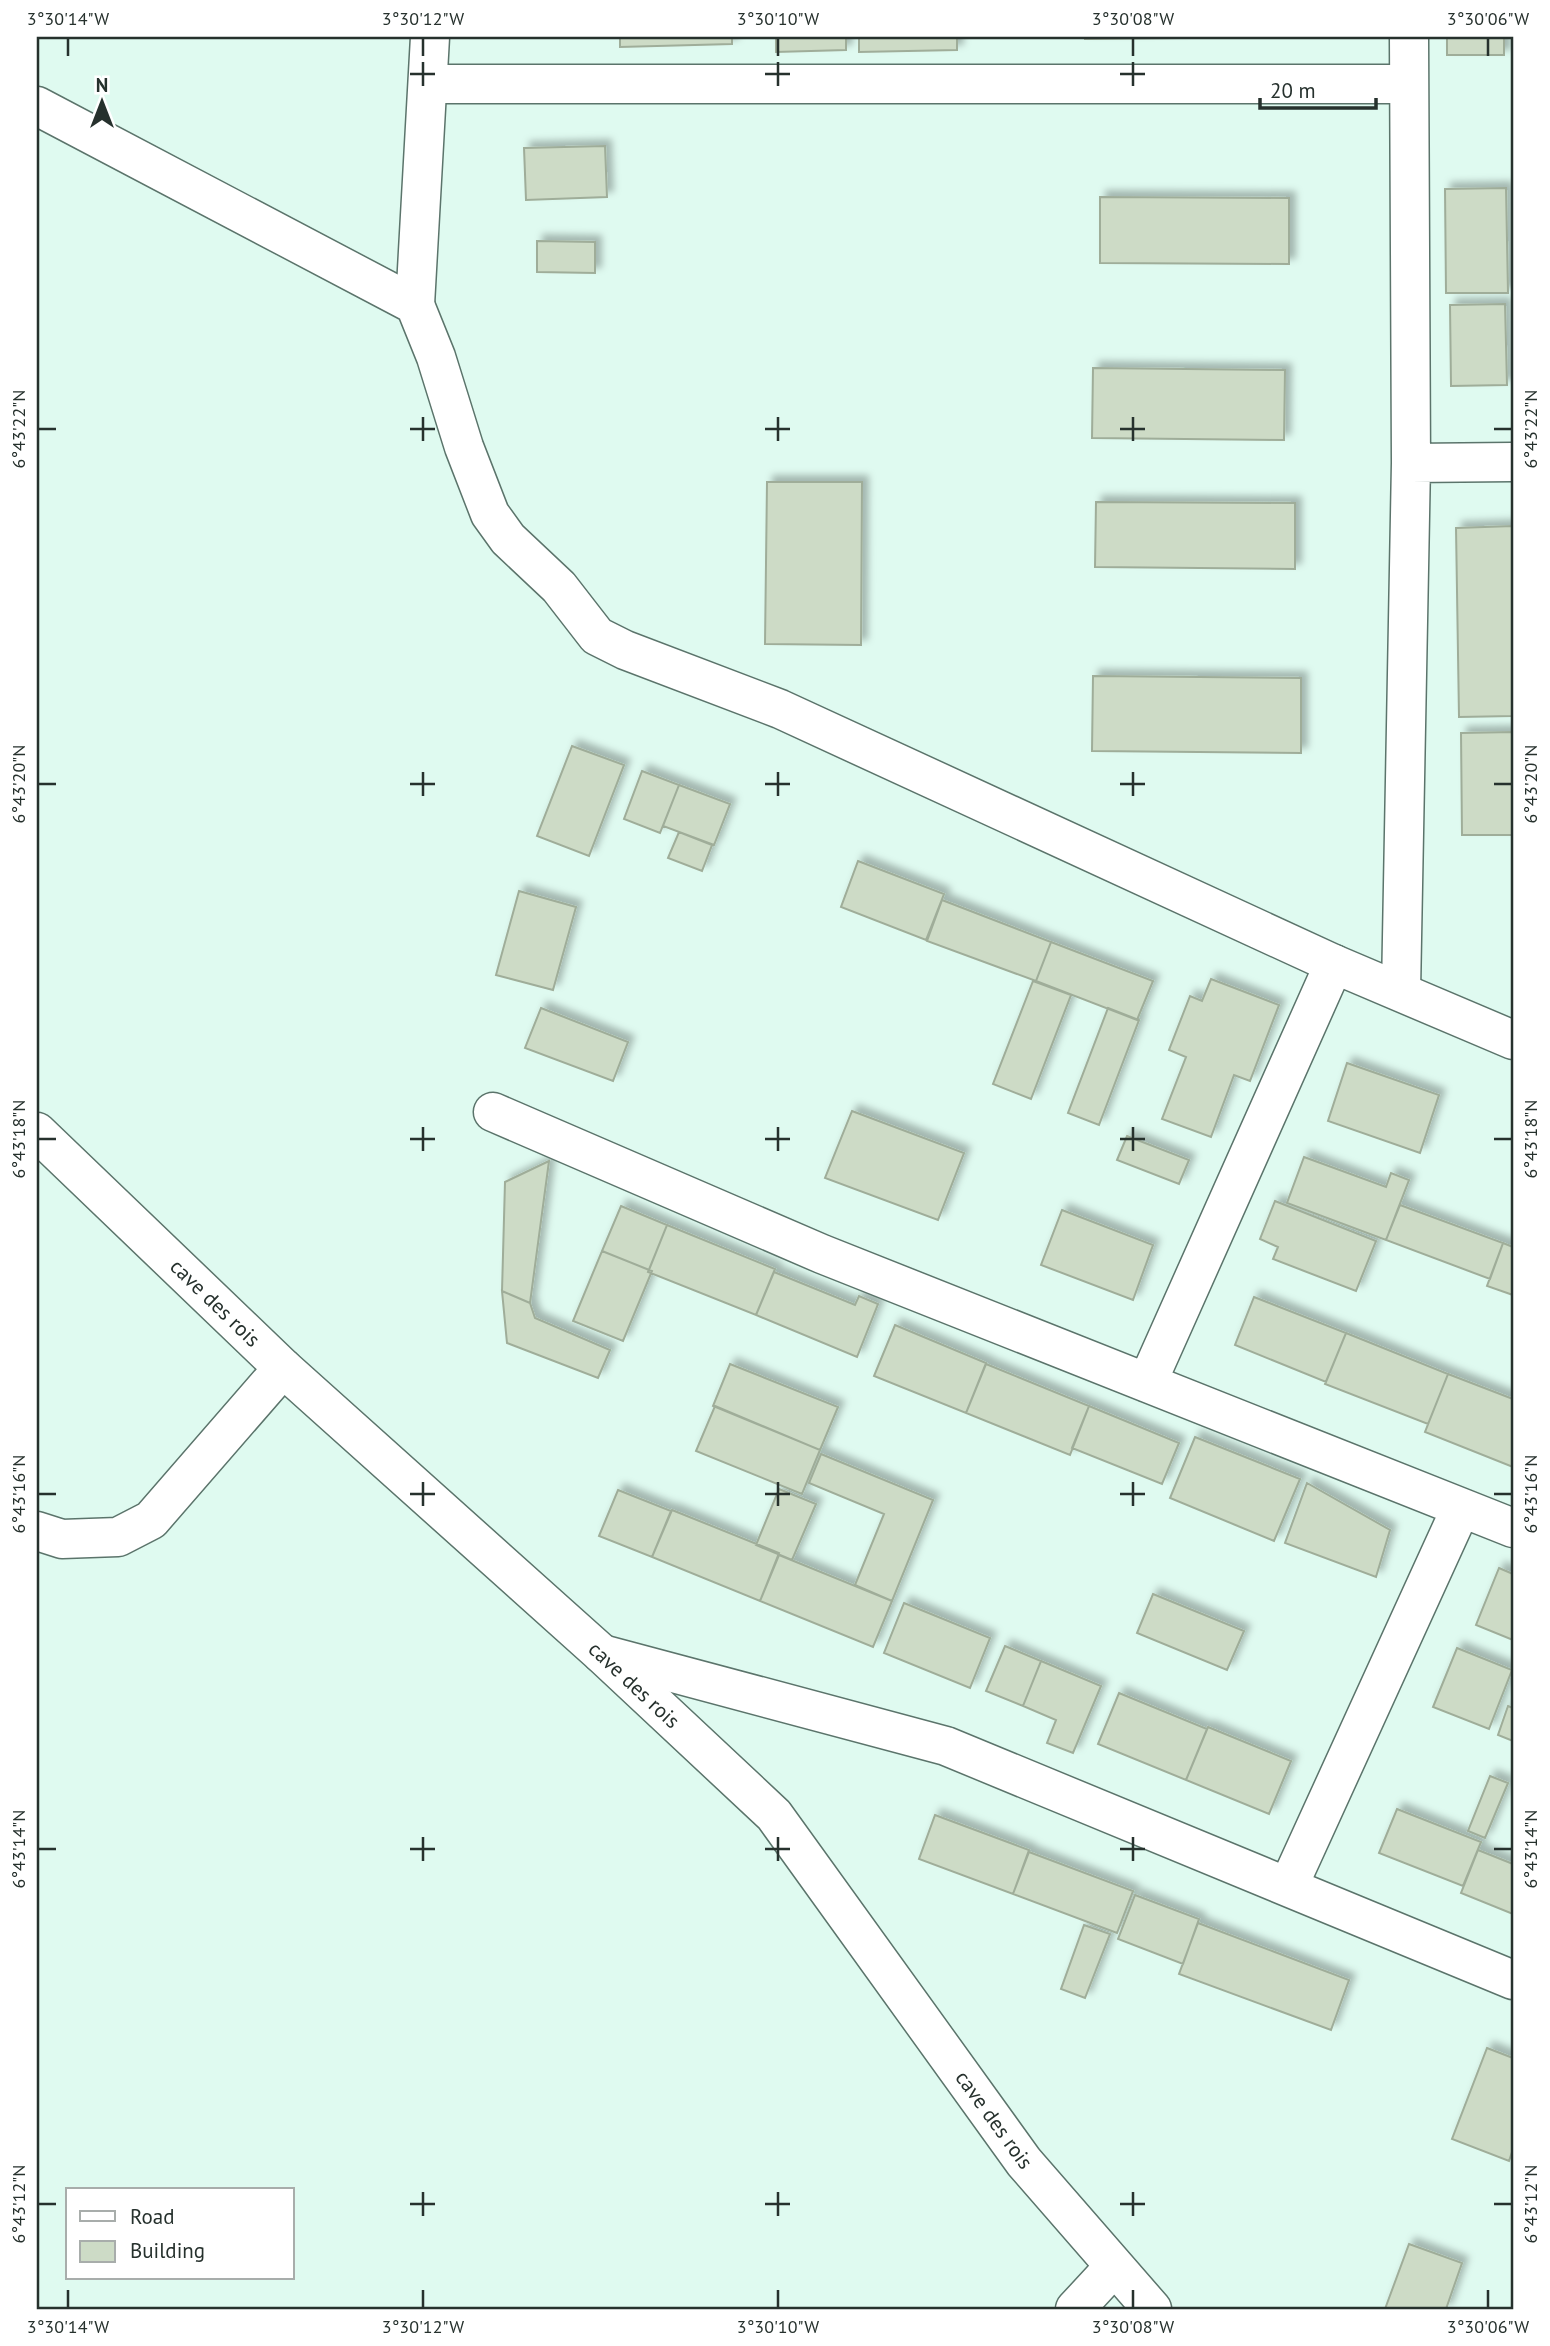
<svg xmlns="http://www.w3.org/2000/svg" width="1550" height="2346" font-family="'PT Sans',sans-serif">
  <defs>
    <filter id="shadow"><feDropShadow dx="6" dy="-6" stdDeviation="3.5" flood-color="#0004"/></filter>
  </defs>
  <rect width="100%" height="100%" fill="#dffaf0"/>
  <path fill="#cddbc6" stroke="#9fad99" stroke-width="2" filter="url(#shadow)" d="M620,37H732V44L620,47Z
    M776,37H846V50L776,52Z
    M859,37H957V50L859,52Z
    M1085,37H1181V38L1085,39Z
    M1447,37H1504V55H1447Z
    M605,146L607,197L526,200L524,148Z
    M1506,188L1508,293H1446L1445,189Z
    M1100,197L1289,198V264L1100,263Z
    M537,241L595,242V273L537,272Z
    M1505,304L1507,385L1451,386L1450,305Z
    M1093,368L1285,370L1284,440L1092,438Z
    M767,482H862L861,645L765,644Z
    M1096,502L1295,503V569L1095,567Z
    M1513,526V716L1459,717L1456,528Z
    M1093,676L1301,678V753L1092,751Z
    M1513,732V835H1462L1461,733Z
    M572,746L624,765L589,856L537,836Z
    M642,771L679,785L660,833L624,819Z
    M679,785L730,804L714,845L663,826Z
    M679,832L712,845L702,871L668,858Z
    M858,861L944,894L926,940L841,907Z
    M519,891L576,907L553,990L496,975Z
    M942,900L1051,942L1036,981L927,941Z
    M1051,942L1153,981L1137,1020L1036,981Z
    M1211,979L1279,1005L1250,1081L1234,1075L1211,1137L1162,1119L1186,1057L1169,1050L1190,996L1202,1001Z
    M1033,981L1071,995L1031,1099L993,1084Z
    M541,1008L628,1042L613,1081L525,1048Z
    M1108,1008L1139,1020L1099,1125L1068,1113Z
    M1347,1063L1439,1095L1420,1153L1328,1121Z
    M852,1111L964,1153L938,1220L825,1178Z
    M1127,1136L1189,1160L1179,1184L1117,1160Z
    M1304,1157L1386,1187L1391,1173L1409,1180L1386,1240L1287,1203Z
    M549,1161L530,1303L502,1291L505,1182Z
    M1275,1201L1376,1241L1356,1291L1273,1259L1278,1247L1260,1239Z
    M1400,1205L1503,1243L1490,1279L1386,1240Z
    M621,1206L667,1225L649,1270L602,1251Z
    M1062,1210L1153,1245L1133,1300L1041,1265Z
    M667,1225L775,1269L756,1315L648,1272Z
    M1503,1243L1513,1247V1295L1487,1286Z
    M602,1251L652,1271L623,1341L573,1321Z
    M774,1272L855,1305L859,1296L878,1304L857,1357L756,1315Z
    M502,1291L530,1303L535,1318L610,1350L598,1378L507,1343Z
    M1254,1297L1346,1333L1326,1382L1235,1345Z
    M895,1325L986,1363L966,1413L874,1376Z
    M1346,1333L1448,1374L1428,1424L1325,1384Z
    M730,1364L838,1407L820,1450L713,1406Z
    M986,1364L1089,1406L1070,1455L966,1413Z
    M1448,1374L1513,1399V1467L1425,1432Z
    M715,1406L820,1450L802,1494L696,1451Z
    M1089,1406L1179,1443L1162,1484L1072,1448Z
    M1195,1437L1300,1479L1274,1541L1170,1498Z
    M821,1454L933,1500L892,1601L855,1585L884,1514L809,1483Z
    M1307,1483L1390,1530L1376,1577L1285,1543Z
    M779,1489L816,1504L792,1560L756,1545Z
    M618,1490L671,1511L652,1557L599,1536Z
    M672,1510L779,1553L760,1601L652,1557Z
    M779,1555L892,1601L873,1647L760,1601Z
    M1499,1568L1513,1574V1640L1476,1625Z
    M1153,1594L1244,1631L1227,1670L1137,1633Z
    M904,1603L990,1638L970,1688L884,1653Z
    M1005,1646L1041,1661L1023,1706L986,1691Z
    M1457,1648L1512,1670L1489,1729L1433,1707Z
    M1041,1661L1101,1686L1073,1753L1047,1743L1056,1720L1023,1706Z
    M1119,1693L1207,1729L1186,1780L1098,1744Z
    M1508,1706L1513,1708V1741L1498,1735Z
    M1208,1727L1291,1761L1269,1814L1186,1780Z
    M1490,1776L1508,1783L1485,1838L1468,1831Z
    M1397,1809L1481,1842L1463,1886L1379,1853Z
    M935,1815L1029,1850L1013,1894L919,1859Z
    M1478,1850L1513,1864V1914L1461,1893Z
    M1029,1852L1133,1891L1117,1933L1013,1894Z
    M1135,1895L1199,1919L1183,1964L1118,1939Z
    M1198,1923L1349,1980L1331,2030L1179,1974Z
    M1084,1925L1110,1934L1085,1998L1061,1989Z
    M1487,2048L1513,2058V2149L1509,2161L1452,2139Z
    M1409,2244L1462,2263L1446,2309H1385Z"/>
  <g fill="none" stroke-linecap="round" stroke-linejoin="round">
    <defs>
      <path id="street" d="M429,84H1409
        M415,305L430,37
        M1411,463L1513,462
        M1401,991L1411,463L1409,37
        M493,1112L822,1254L1513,1528
        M1147,1383L1334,964
        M37,1531L62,1539L118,1537L151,1520L283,1368
        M602,1654L946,1746L1513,1980
        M1288,1887L1461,1508
        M1075,2309L1113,2268"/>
      <path id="secondary" d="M37,106L415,305L436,357L464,447L490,514L508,539L559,587L597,636L625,650L780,709L1334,964L1513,1040
        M37,1132L283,1368L602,1654L774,1815L1024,2162L1152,2309"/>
    </defs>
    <use href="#street" stroke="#5b746b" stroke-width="41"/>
    <use href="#secondary" stroke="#5b746b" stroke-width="41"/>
    <use href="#street" stroke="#fff" stroke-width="38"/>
    <use href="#secondary" stroke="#fff" stroke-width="38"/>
  </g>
  <path fill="none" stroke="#26312d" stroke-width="2.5" d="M68,38V56M423,38V56M778,38V56M1133,38V56M1488,38V56M423,62V86M778,62V86M1133,62V86M410,74H435M765,74H790M1120,74H1145M423,417V441M778,417V441M1133,417V441M38,429H56M410,429H435M765,429H790M1120,429H1145M1494,429H1512M423,772V796M778,772V796M1133,772V796M38,784H56M410,784H435M765,784H790M1120,784H1145M1494,784H1512M423,1127V1151M778,1127V1151M1133,1127V1151M38,1139H56M410,1139H435M765,1139H790M1120,1139H1145M1494,1139H1512M423,1482V1506M778,1482V1506M1133,1482V1506M38,1494H56M410,1494H435M765,1494H790M1120,1494H1145M1494,1494H1512M423,1837V1861M778,1837V1861M1133,1837V1861M38,1849H56M410,1849H435M765,1849H790M1120,1849H1145M1494,1849H1512M423,2192V2216M778,2192V2216M1133,2192V2216M38,2204H56M410,2204H435M765,2204H790M1120,2204H1145M1494,2204H1512M68,2290V2308M423,2290V2308M778,2290V2308M1133,2290V2308M1488,2290V2308"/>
  <g text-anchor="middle" stroke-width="7" stroke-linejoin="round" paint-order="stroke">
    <g font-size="21" fill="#26312d" stroke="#fff">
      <text transform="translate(215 1303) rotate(44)" y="7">cave des rois</text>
      <text transform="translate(634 1685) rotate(43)" y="7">cave des rois</text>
      <text transform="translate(994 2120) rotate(54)" y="7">cave des rois</text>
    </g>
  </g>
  <rect width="1550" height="2346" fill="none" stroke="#ffffff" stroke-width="77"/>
  <rect x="66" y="2188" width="228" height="91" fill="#ffffff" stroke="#a8adab" stroke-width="2"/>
  <rect x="80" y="2211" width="35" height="10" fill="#ffffff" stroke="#a8adab" stroke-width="2"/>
  <text x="130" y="2224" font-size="21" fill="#26312d">Road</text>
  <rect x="80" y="2241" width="35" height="21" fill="#cddbc6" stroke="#a8adab" stroke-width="2"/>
  <text x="130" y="2258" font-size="21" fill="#26312d">Building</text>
  <g transform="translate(102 102)" stroke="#ffffff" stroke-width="5" paint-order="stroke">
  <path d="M0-5L12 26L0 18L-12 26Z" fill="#26312d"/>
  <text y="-10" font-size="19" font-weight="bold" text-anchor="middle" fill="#26312d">N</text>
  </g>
  <path d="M1260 98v10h116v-10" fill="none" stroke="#26312d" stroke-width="3.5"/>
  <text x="1270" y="98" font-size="21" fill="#26312d" stroke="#ffffff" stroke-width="5" paint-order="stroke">20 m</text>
  <rect x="38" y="38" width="1474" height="2270" fill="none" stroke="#26312d" stroke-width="2.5"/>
  <g font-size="18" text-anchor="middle" fill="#26312d">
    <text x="68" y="25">3°30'14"W</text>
    <text x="423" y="25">3°30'12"W</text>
    <text x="778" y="25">3°30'10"W</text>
    <text x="1133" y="25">3°30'08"W</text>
    <text x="1488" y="25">3°30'06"W</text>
    <text transform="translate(19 429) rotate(-90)" y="6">6°43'22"N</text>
    <text transform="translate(1531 429) rotate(-90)" y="6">6°43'22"N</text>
    <text transform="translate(19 784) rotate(-90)" y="6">6°43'20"N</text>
    <text transform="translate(1531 784) rotate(-90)" y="6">6°43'20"N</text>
    <text transform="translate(19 1139) rotate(-90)" y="6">6°43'18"N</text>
    <text transform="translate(1531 1139) rotate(-90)" y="6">6°43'18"N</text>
    <text transform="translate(19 1494) rotate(-90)" y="6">6°43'16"N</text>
    <text transform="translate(1531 1494) rotate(-90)" y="6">6°43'16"N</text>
    <text transform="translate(19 1849) rotate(-90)" y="6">6°43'14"N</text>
    <text transform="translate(1531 1849) rotate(-90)" y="6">6°43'14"N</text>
    <text transform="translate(19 2204) rotate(-90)" y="6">6°43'12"N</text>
    <text transform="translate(1531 2204) rotate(-90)" y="6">6°43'12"N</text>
    <text x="68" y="2333">3°30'14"W</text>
    <text x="423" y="2333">3°30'12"W</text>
    <text x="778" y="2333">3°30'10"W</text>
    <text x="1133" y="2333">3°30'08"W</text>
    <text x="1488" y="2333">3°30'06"W</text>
  </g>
</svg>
